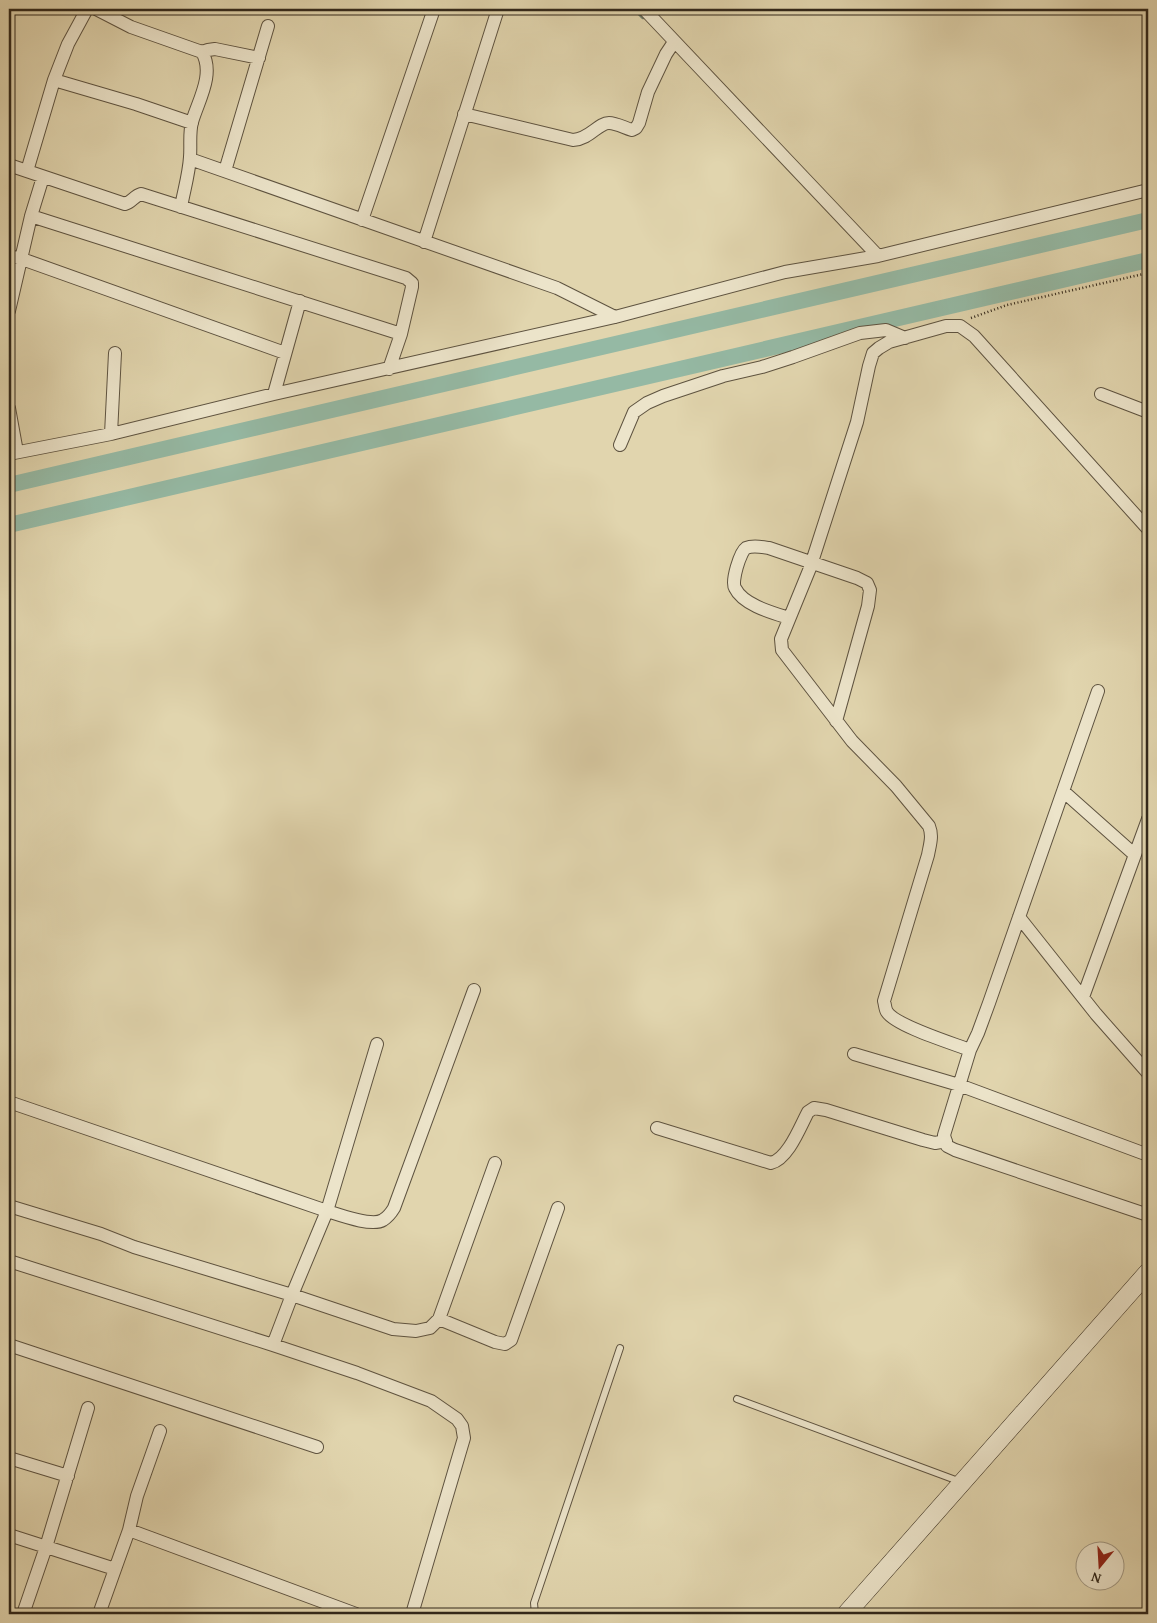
<svg xmlns="http://www.w3.org/2000/svg" width="1157" height="1623" font-family="'Gentium Book Plus',serif">
  <rect width="100%" height="100%" fill="#e1d5ae"/>
  <filter id="stains"><feTurbulence type="fractalNoise" baseFrequency=".004" numOctaves="4"/><feColorMatrix values="0 0 0 0 .2 0 0 0 0 .09 0 0 0 0 .02 0 0 0 .5 -.17"/></filter>
  <radialGradient id="worn" r=".72"><stop offset=".6" stop-color="#630" stop-opacity="0"/><stop offset="1" stop-color="#630" stop-opacity=".3"/></radialGradient>
  <g fill="none" stroke-linecap="round" stroke-linejoin="round">
    <path stroke="#6d7f6d" stroke-width="4.5" d="M635,9L643,17"/>
    <path stroke="#95b9a4" stroke-width="16" d="M9,485L1148,220
      M9,525L1148,260"/>
    <defs>
      <path id="lane" d="M737,1399L961,1482
        M535,1614L534,1603L620,1348"/>
      <path id="street" d="M96,9L131,27L202,52C215,74 198,101 192,122C189,133 191,146 190,157C189,174 184,190 181,207
        M644,9L878,256
        M202,52L208,50L215,49L259,58
        M54,80L136,104L192,123
        M464,114L573,140C590,139 598,123 609,123C616,123 625,128 632,130L636,128L639,123L648,92L666,54L674,42
        M190,159L557,288L615,317
        M9,165L125,204C132,202 134,196 141,194L406,278L412,283V287L401,334
        M27,171L54,80L68,44L87,9
        M225,171L268,26
        M31,216L401,334L389,369
        M362,220L434,9
        M424,242L498,9
        M9,256L22,259L285,353
        M9,311L31,216L43,177
        M274,394L300,301
        M1101,394L1148,412
        M9,408L17,452
        M111,434L115,353
        M620,445L634,412L647,403L663,396L723,376L762,367L793,357L860,333L886,330L905,338
        M9,454L111,434L274,394L615,317L785,272L878,256L1148,190
        M789,618C773,613 743,605 735,588C731,582 740,552 746,548C753,545 762,547 769,548L857,578L867,583L870,590L868,606L836,721
        M1098,691L989,1003L978,1033L970,1050L944,1135L947,1146L955,1150L1148,1215
        M1063,791L1135,855
        M1019,917L1096,1014L1148,1073
        M1083,997L1148,819
        M970,1050C952,1043 896,1026 887,1012C885,1009 885,1004 884,1001L928,855C930,844 933,836 929,826L896,786L852,741L782,650L781,639L810,568L857,422L869,366L873,353L879,348L889,342L946,326H960L974,336L1148,529
        M854,1054L959,1085L1148,1155
        M9,1102L327,1211C340,1215 372,1227 383,1220C388,1217 391,1213 394,1208L474,990
        M657,1128L771,1163C788,1159 800,1127 808,1112L814,1108L826,1110L923,1140L935,1143L946,1141
        M9,1206L101,1234L134,1247L292,1295L393,1329L416,1331L430,1328L439,1319L495,1163
        M9,1261L273,1345L357,1373L431,1401L457,1419L462,1426L464,1438L412,1614
        M439,1319L495,1342L505,1344L511,1340L558,1208
        M9,1345L317,1447
        M273,1345L292,1295L327,1211L377,1044
        M9,1458L68,1476
        M129,1530L356,1614
        M9,1535L115,1569
        M23,1614L46,1547L88,1408
        M99,1614L129,1530L137,1496L160,1431"/>
      <path id="secondary" d="M846,1614L1148,1272"/>
    </defs>
    <use href="#lane" stroke="#5e5340" stroke-width="8"/>
    <use href="#street" stroke="#5e5340" stroke-width="14"/>
    <use href="#secondary" stroke="#32281b" stroke-width="19"/>
    <path stroke="#32281b" stroke-width="2.5" stroke-dasharray="1 2.5" stroke-linecap="butt" d="M971,318L1007,305L1148,273"/>
    <use href="#lane" stroke="#ece4ca" stroke-width="6"/>
    <use href="#street" stroke="#ece4ca" stroke-width="12"/>
    <use href="#secondary" stroke="#ece4ca" stroke-width="18"/>
  </g>
  <rect width="1157" height="1623" fill="none" stroke="#e1d5ae" stroke-width="30"/>
  <rect x="10" y="10" width="1137" height="1603" fill="none" stroke="#32281b" stroke-width="2.5"/>
  <rect x="15" y="15" width="1127" height="1593" fill="none" stroke="#32281b"/>
  <g transform="translate(1100 1566) rotate(198)"><circle r="24" fill="#ece4ca" stroke="#a29984"/>
  <path d="M0-4L9 19L0 12L-9 19Z" fill="#8f2418"/>
  <text y="-8" font-size="14" font-weight="bold" text-anchor="middle" fill="#32281b">N</text>
  </g>
  <rect width="100%" height="100%" filter="url(#stains)"/>
  <rect width="100%" height="100%" fill="url(#worn)"/>
</svg>
